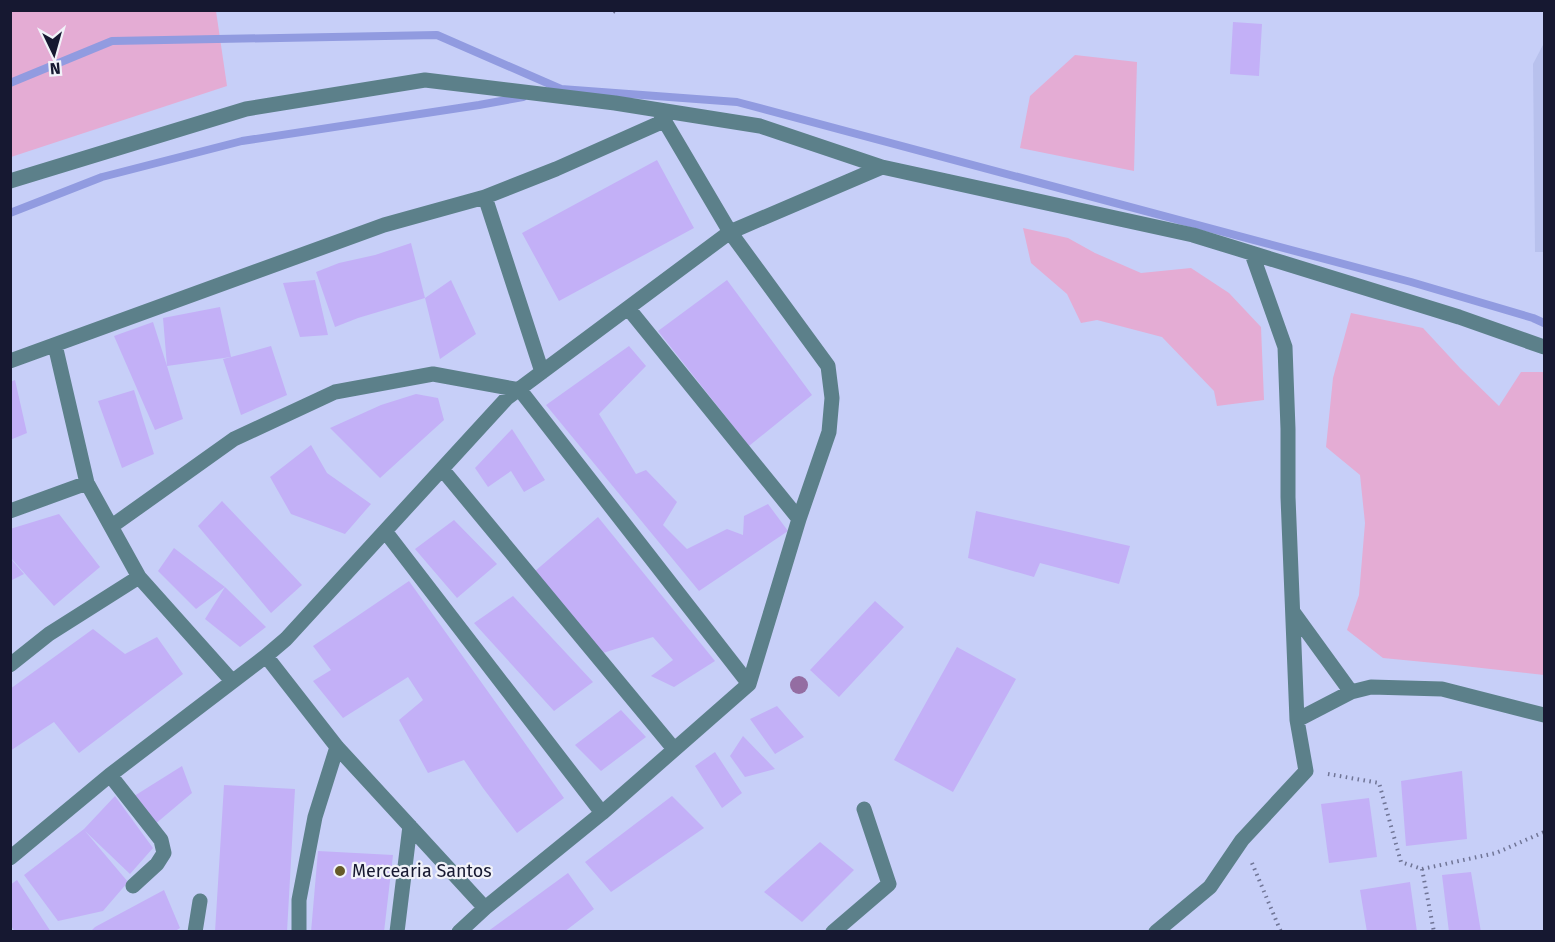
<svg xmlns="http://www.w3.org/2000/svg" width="1555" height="942" font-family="'Fira Sans',sans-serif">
  <rect width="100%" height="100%" fill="#c7cff8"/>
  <path fill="#b8c1ed" d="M1544,43V252H1535L1533,64Z"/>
  <path fill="#e4acd4" d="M10,11H216L227,86L11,157Z
    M1075,55L1137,62L1134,171L1020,148L1030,96Z
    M1023,228L1068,238L1095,253L1141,273L1191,268L1229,293L1261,327L1264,400L1217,406L1214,391L1162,337L1097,320L1081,323L1067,294L1031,263Z
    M1351,313L1423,328L1460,368L1499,406L1521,372H1544V675L1455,665L1383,658L1347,630L1359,595L1365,523L1360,475L1326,447L1333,378Z"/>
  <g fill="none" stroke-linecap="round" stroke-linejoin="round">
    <path stroke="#919be0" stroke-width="8" d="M10,83L112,41L437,35L561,89
      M554,91L561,89L737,102L1411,282L1533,318L1544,323
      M10,213L102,177L242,141L479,105L523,97"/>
  </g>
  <path fill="#c3b0f7" d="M1233,22L1262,24L1259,76L1230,74Z
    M657,160L694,228L559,301L522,233Z
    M411,243L425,298L358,318L335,327L316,272L339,263L375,255Z
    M315,280L328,335L300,337L283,283Z
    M451,280L476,334L440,359L425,298Z
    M727,280L812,395L749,446L658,331Z
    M220,307L231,357L271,346L287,395L241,415L223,359L231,357L167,366L183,419L155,430L114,336L153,322L167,366L163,318Z
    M629,346L646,366L599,414L636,474L646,470L677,502L663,525L687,549L727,529L743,535L744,516L768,504L788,531L699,591L546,405Z
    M15,380L27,433L10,440V382Z
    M134,390L154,454L122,468L98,401Z
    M416,394L438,398L444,420L380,478L330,428L381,405Z
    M512,429L545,480L524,492L511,471L488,487L475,468Z
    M311,445L327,473L371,504L345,534L291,514L270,477Z
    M222,501L302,585L271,613L198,526Z
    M976,511L1130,546L1119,584L1040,563L1034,577L968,558Z
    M59,514L100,567L54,606L10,557V529Z
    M598,517L715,661L674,687L651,676L673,660L653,637L603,653L534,572Z
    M454,520L497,564L457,598L415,549Z
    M174,548L225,587L196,609L158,571Z
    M10,558L24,574L10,581Z
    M409,581L564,798L517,833L483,788L464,760L428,773L399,720L423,700L408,677L343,718L313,681L331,670L313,646Z
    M225,587L266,627L240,647L205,619Z
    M513,596L593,682L554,711L474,623Z
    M875,601L904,627L839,697L810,670Z
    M93,629L125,654L157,637L183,674L79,753L54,722L10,751V689Z
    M957,647L1016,679L953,792L894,760Z
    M777,706L804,737L775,754L750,719Z
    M621,710L646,737L601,771L575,745Z
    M743,736L775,769L745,777L730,756Z
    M715,752L742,793L722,808L695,766Z
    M182,766L192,793L154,825L131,798Z
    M1462,771L1467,839L1406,846L1401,781Z
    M224,785L295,789L287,932H215Z
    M115,796L153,848L130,874L85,831L128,882L103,911L58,921L24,875L84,829Z
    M672,796L704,828L611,892L585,862Z
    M1369,798L1377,857L1329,863L1321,804Z
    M820,842L854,870L802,922L764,892Z
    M318,851L393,855L384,932H311Z
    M1471,872L1481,932H1449L1442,875Z
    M568,873L594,909L564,932H487Z
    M17,880L51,932H15L10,924V885Z
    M1410,882L1417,932H1367L1360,890Z
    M164,890L180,928L174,932H90L95,927Z"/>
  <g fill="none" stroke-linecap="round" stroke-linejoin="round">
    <path stroke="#707596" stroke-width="4" stroke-dasharray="1.5 4.5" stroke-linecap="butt" d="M613,12L616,10
      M1328,774L1379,783L1401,862L1422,869L1496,853L1544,832
      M1252,863L1281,932
      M1422,869L1434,932"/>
    <path stroke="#5c808a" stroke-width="15" d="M10,181L246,109L425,80L615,103L760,126L882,167
      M485,197L542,372
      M1252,254L1285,347L1288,429V497L1297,720
      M628,308L799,519
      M55,345L87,483
      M10,361L384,225L485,197L556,169L664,121
      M442,469L674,749
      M10,511L87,483L139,577L232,681
      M112,526L234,439L335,392L433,374L520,390L749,684
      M385,531L602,813
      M1293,612L1351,692
      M266,656L337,747L485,908
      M10,665L49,634L139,577
      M110,775L161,840L164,853L157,864L133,886
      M10,858L110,775L266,656L286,639L507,398L730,232L882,167L1193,235L1459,317L1544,347
      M195,932L200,901
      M299,932V900L315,817L337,747
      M397,932L410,826
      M459,932L485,908L602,813L749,684L799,519L829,432L832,398L828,366L730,232L658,110
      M833,932L889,884L864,809
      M1156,932L1210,887L1242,840L1306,771L1297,720L1351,692L1371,687L1442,689L1544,715"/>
  </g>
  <circle fill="#946da2" cx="799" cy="685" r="9"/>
  <circle fill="#665a27" stroke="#f1f2f9" stroke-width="2" cx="340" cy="871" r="6"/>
  <g text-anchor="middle" stroke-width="4.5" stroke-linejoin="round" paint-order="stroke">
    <g font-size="18" fill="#161831" stroke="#f1f2f9" text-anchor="start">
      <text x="352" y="877">Mercearia Santos</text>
    </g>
  </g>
  <rect width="1555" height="942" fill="none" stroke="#161831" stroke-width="24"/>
  <g transform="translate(54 54) rotate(175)" stroke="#f1f2f9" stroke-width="4.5" paint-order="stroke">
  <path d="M0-4.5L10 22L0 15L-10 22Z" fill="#161831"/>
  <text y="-9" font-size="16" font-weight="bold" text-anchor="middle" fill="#161831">N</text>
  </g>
</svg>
